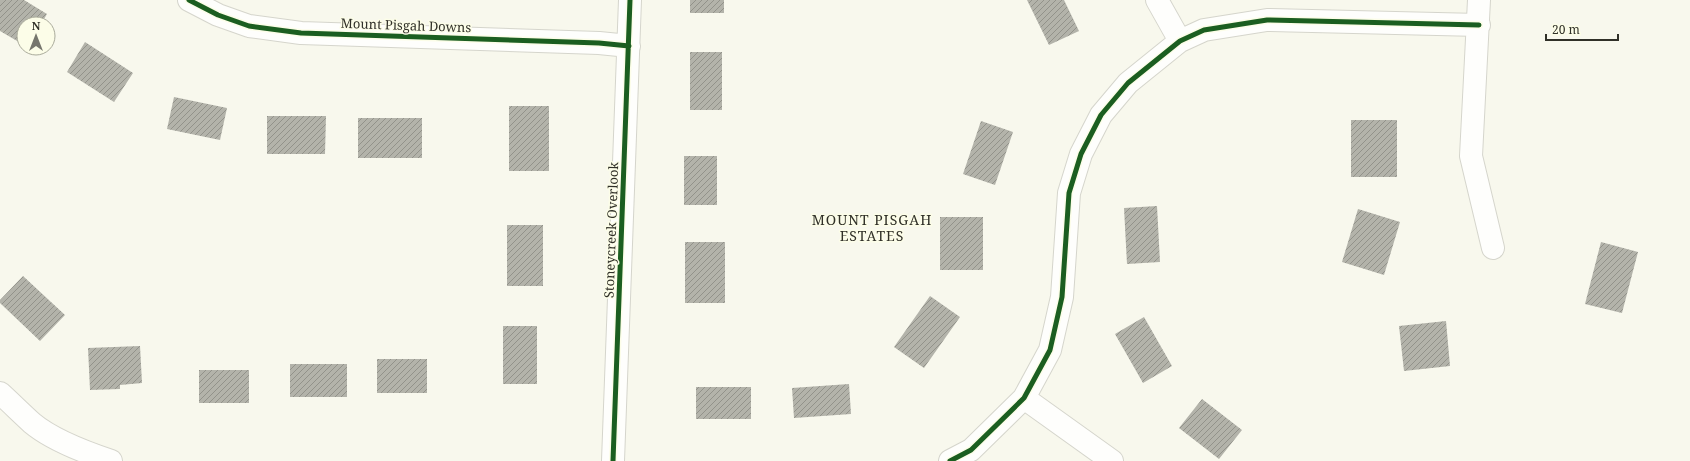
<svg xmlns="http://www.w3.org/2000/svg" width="1690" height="461" font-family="'Noto Serif',serif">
  <defs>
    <pattern id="building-hatch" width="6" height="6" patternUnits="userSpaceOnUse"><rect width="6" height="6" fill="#b3b3aa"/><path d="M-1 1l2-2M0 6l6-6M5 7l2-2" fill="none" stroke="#92928a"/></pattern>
  </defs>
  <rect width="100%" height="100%" fill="#f8f8ed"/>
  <path fill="url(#building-hatch)" d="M0,0H24L47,14L41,24H24V45L0,31Z
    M690,0H724V13H690Z
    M1027,0H1064L1079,31L1049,45Z
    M85,42L133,73L114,102L67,72Z
    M690,52H722V110H690Z
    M174,97L227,108L220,140L167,129Z
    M509,106H549V171H509Z
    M267,116H326L325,154H267Z
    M358,118H422V158H358Z
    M1351,120H1397V177H1351Z
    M981,121L1013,132L995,185L963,174Z
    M684,156H717V205H684Z
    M1157,206L1160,262L1127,264L1124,208Z
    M1358,209L1400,222L1384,275L1342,262Z
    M940,217H983V270H940Z
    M507,225H543V286H507Z
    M685,242H725V303H685Z
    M1601,242L1638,252L1622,313L1585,304Z
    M23,276L65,315L40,341L0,303V300Z
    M930,296L960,317L924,368L894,347Z
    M1144,317L1172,366L1143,383L1115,334Z
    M1446,321L1450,366L1404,371L1399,326Z
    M503,326H537V384H503Z
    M140,346L142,383L120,385V389L90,390L88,348Z
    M377,359H427V393H377Z
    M290,364H347V397H290Z
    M199,370H249V403H199Z
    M849,384L851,414L794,418L792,388Z
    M696,387H751V419H696Z
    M1202,399L1242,430L1219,459L1179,428Z"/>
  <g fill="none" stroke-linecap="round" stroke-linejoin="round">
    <defs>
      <path id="minor" d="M189,0L218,15L249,26L301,33L599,43L629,46
        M1157,0L1180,41
        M1479,0L1471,156L1493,248
        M0,393C11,403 21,413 32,423C51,439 87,453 111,461
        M1024,398L1112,461
        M613,461L630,0
        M950,461L971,450L1024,398L1050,350L1062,297L1069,193L1081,154L1101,115L1128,83L1180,41L1204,30L1267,20L1479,25"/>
    </defs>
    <use href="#minor" stroke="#d5d5cc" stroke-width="24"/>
    <use href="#minor" stroke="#fefefc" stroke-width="22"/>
    <defs>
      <path id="cycleway" d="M189,0L218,15L249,26L301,33L599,43L629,46
        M613,461L630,0
        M950,461L971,450L1024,398L1050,350L1062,297L1069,193L1081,154L1101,115L1128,83L1180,41L1204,30L1267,20L1479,25"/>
    </defs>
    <use href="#cycleway" stroke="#fcfde8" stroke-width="8"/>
    <use href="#cycleway" stroke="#1b5e20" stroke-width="5"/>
  </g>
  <g text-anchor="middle" stroke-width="3" stroke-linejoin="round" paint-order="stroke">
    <g font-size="13" fill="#303028" stroke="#fcfde8">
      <text transform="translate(406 25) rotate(2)" y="5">Mount Pisgah Downs</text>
      <text transform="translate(611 230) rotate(-88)" y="5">Stoneycreek Overlook</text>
    </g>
    <g font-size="14" letter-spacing="1" fill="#303028" stroke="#fcfde8">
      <text x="872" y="225">MOUNT PISGAH<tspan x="872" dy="16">ESTATES</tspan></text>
    </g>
  </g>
  <g transform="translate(36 36)"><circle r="19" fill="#fcfde8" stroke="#aaab9b"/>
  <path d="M0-3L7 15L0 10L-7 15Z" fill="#76766d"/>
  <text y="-6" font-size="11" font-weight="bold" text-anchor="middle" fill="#303028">N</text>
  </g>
  <path d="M1546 34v6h72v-6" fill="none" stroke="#303028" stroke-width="2"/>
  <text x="1552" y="34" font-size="12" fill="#303028" stroke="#fcfde8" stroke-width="3" paint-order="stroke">20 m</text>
</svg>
